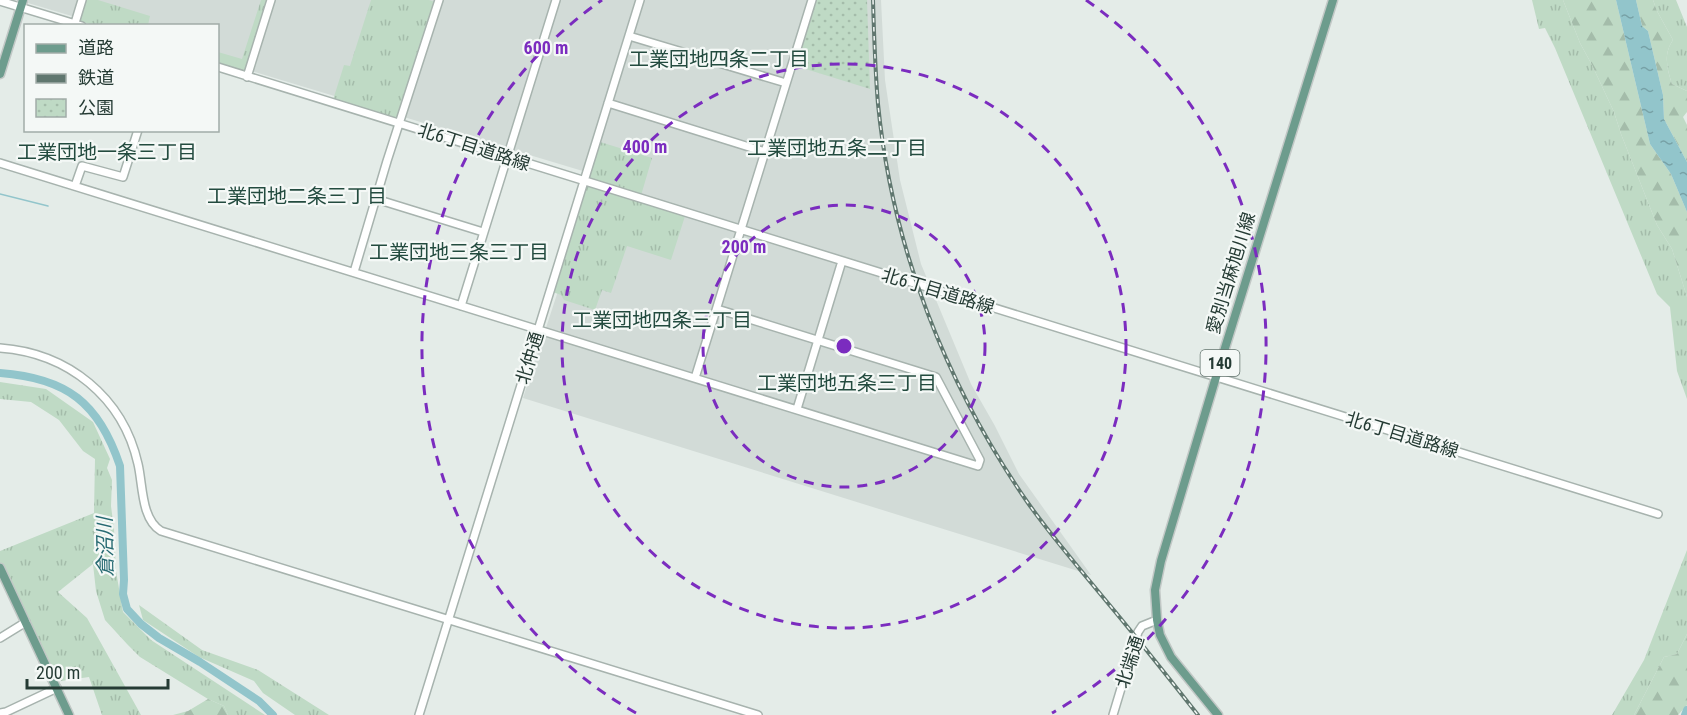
<svg xmlns="http://www.w3.org/2000/svg" width="1687" height="715" font-family="'Roboto Condensed','Noto Sans JP',sans-serif">
  <defs>
    <pattern id="grass-tufts" width="24" height="20" patternUnits="userSpaceOnUse" patternTransform="scale(1.5)"><rect width="24" height="20" fill="#bfdac5"/><path d="M3 7l-1-3M5 7V3M7 7l1-3M15 17l-1-3M17 17v-4M19 17l1-3" fill="none" stroke="#a4bcaa"/></pattern>
    <pattern id="forest-firs" width="22" height="20" patternUnits="userSpaceOnUse" patternTransform="scale(1.5)"><rect width="22" height="20" fill="#bfdac5"/><path d="M5 1l3.5 6h-7zM16 11l3.5 6h-7z" fill="#a4bcaa"/></pattern>
    <pattern id="park-dots" width="8" height="8" patternUnits="userSpaceOnUse" patternTransform="scale(1.5)"><rect width="8" height="8" fill="#bfdac5"/><path d="M2 2h.1M6 6h.1" fill="none" stroke="#a4bcaa" stroke-width="1.8" stroke-linecap="round"/></pattern>
    <pattern id="water-ripples" width="26" height="14" patternUnits="userSpaceOnUse" patternTransform="scale(1.5)"><rect width="26" height="14" fill="#92c5cb"/><path d="M2 4q2-2 4 0t4 0M15 11q2-2 4 0t4 0" fill="none" stroke="#77a1a6"/></pattern>
  </defs>
  <rect width="100%" height="100%" fill="#e4ece8"/>
  <path fill="#d2dbd7" d="M29,0H881L885,80L900,180L921,264L971,384L995,426L1019,474L1091,575L523,398L596,175L218,61V26L102,25L28,3Z"/>
  <path fill="url(#grass-tufts)" d="M86,0H98L150,16L148,25H94L79,21Z
    M261,0H269L246,73L218,64V52L242,59Z
    M371,0H429L438,3L401,123L332,103L344,65L350,66Z
    M1532,0H1563L1580,43L1592,65L1614,112L1621,134L1657,225L1672,249L1687,297V399L1677,371L1670,307L1657,294L1555,48L1545,28L1539,29Z
    M1653,0H1676L1687,27V91L1672,84C1667,69 1663,54 1673,40L1657,11Z
    M597,141L652,158L640,199L686,213L671,260L627,246L611,293L602,290L595,310L564,300L561,295L550,291Z
    M0,382L46,389L93,422L110,459L107,468L112,480L111,506L114,529L116,571L123,612L151,640L265,715H228L224,706L208,699L140,657L127,644L105,620L96,591L93,564L58,592L87,618L141,715H102L89,677L54,682L0,567V551L94,513L95,459L83,451L59,420L31,402L0,399Z
    M1687,550V634L1677,654L1664,657L1634,715H1612L1644,660Z
    M139,605L202,650L258,670L329,715H295L263,693L254,681L199,657L143,620Z"/>
  <path fill="url(#forest-firs)" d="M1563,0H1616L1650,144L1671,174L1687,212V297L1672,249L1657,225L1621,134L1614,112L1592,65L1580,43Z
    M1636,0H1653L1657,11L1673,40C1663,54 1667,69 1672,84L1687,91V112L1683,117L1687,125V162L1664,119L1663,95L1648,31L1642,26Z
    M1687,634V705L1678,715H1634L1664,657L1677,654Z
    M208,699L224,706L228,715H173L188,711Z"/>
  <path fill="url(#park-dots)" d="M817,0H867L870,89L796,66Z"/>
  <path fill="url(#water-ripples)" d="M1616,0H1636L1642,26L1648,31L1663,95L1664,119L1687,162V212L1671,174L1650,144Z"/>
  <g fill="none" stroke-linecap="round" stroke-linejoin="round">
    <path stroke="#92c5cb" stroke-width="1.5" d="M0,194L48,206"/>
    <path stroke="#92c5cb" stroke-width="8" d="M0,373C67,378 99,403 120,466L124,580L123,594L127,609L141,624L159,638L200,662L259,701L273,715
      M1685,715L1687,710"/>
    <defs>
      <path id="minor" d="M0,1L82,26
        M75,23L82,0
        M629,36L786,83
        M218,67L1658,514
        M247,77L271,0
        M608,103L765,152
        M0,163L978,466L980,460L936,377L717,309
        M75,186L82,166L123,177L138,130
        M376,199L483,232
        M354,272L387,161L439,0
        M461,306L556,0
        M0,348C68,353 123,397 138,464C143,485 141,519 161,531L758,715
        M695,378L812,0
        M797,409L842,261
        M0,638L26,622
        M0,713L6,712L57,688
        M419,715L640,0
        M1113,715L1138,632L1142,626L1157,620"/>
      <path id="major" d="M0,74L23,0
        M0,568L69,715
        M1218,715L1171,657L1160,635L1157,620L1155,590L1161,561L1216,377L1333,0"/>
    </defs>
    <use href="#minor" stroke="#a7b3ae" stroke-width="10"/>
    <use href="#major" stroke="#c2c8c6" stroke-width="11"/>
    <use href="#minor" stroke="#fff" stroke-width="7"/>
    <use href="#major" stroke="#6d9c8d" stroke-width="8"/>
    <defs>
      <path id="rail" d="M873,0C874,35 875,69 878,104C892,247 946,385 1028,503C1052,537 1080,569 1107,602C1138,639 1168,677 1198,715"/>
    </defs>
    <use href="#rail" stroke="#60776f" stroke-width="4"/>
    <use href="#rail" stroke="#f4f8f6" stroke-width="1.5" stroke-dasharray="4.5" stroke-linecap="butt"/>
  </g>
  <g fill="none" stroke="#7b2cbf" stroke-width="3" stroke-dasharray="10 8">
    <circle cx="844" cy="346" r="141"/>
    <circle cx="844" cy="346" r="282"/>
    <path d="M636 713A422 422 0 0 1 602 0M1086 0A422 422 0 0 1 1052 713"/>
  </g>
  <g text-anchor="middle" stroke-width="4.5" stroke-linejoin="round" paint-order="stroke">
    <rect fill="#f4f8f6" stroke="#63746e" stroke-width="1.5" x="1200.5" y="350" width="39" height="26" rx="4.5"/>
    <g font-size="16" font-weight="bold" fill="#253b34">
      <text x="1220" y="369">140</text>
    </g>
    <g font-size="18" fill="#253b34" stroke="#f4f8f6">
      <text transform="translate(474 147) rotate(18)" y="6">北6丁目道路線</text>
      <text transform="translate(1231 273) rotate(-73)" y="6">愛別当麻旭川線</text>
      <text transform="translate(938 291) rotate(17)" y="6">北6丁目道路線</text>
      <text transform="translate(530 358) rotate(-73)" y="6">北仲通</text>
      <text transform="translate(1402 435) rotate(17)" y="6">北6丁目道路線</text>
      <text transform="translate(1130 662) rotate(-72)" y="6">北端通</text>
    </g>
    <g font-size="20" fill="#234b3f" stroke="#f4f8f6">
      <text x="719" y="66">工業団地四条二丁目</text>
      <text x="837" y="155">工業団地五条二丁目</text>
      <text x="107" y="159">工業団地一条三丁目</text>
      <text x="297" y="203">工業団地二条三丁目</text>
      <text x="459" y="259">工業団地三条三丁目</text>
      <text x="662" y="327">工業団地四条三丁目</text>
      <text x="847" y="390">工業団地五条三丁目</text>
    </g>
    <g font-size="20" font-style="italic" fill="#256971" stroke="#f4f8f6">
      <text transform="translate(105 547) rotate(-91)" y="7">倉沼川</text>
    </g>
  </g>
  <circle cx="844" cy="346" r="9" fill="#7b2cbf" stroke="#f4f8f6" stroke-width="3"/>
  <g font-size="18" text-anchor="middle" font-weight="bold" fill="#7b2cbf" stroke="#f4f8f6" stroke-width="4.5" stroke-linejoin="round" paint-order="stroke">
    <text x="546" y="54">600 m</text>
    <text x="645" y="153">400 m</text>
    <text x="744" y="253">200 m</text>
  </g>
  <rect x="24" y="24" width="195" height="108" fill="#f4f8f6" stroke="#a1aca8" stroke-width="1.5"/>
  <rect x="36" y="44" width="30" height="9" fill="#6d9c8d" stroke="#a1aca8" stroke-width="1.5"/>
  <text x="78" y="54" font-size="18" fill="#253b34">道路</text>
  <rect x="36" y="74" width="30" height="9" fill="#60776f" stroke="#a1aca8" stroke-width="1.5"/>
  <text x="78" y="84" font-size="18" fill="#253b34">鉄道</text>
  <rect x="36" y="99" width="30" height="18" fill="url(#park-dots)" stroke="#a1aca8" stroke-width="1.5"/>
  <text x="78" y="114" font-size="18" fill="#253b34">公園</text>
  <path d="M27 679v9h141v-9" fill="none" stroke="#253b34" stroke-width="3"/>
  <text x="36" y="679" font-size="18" fill="#253b34" stroke="#f4f8f6" stroke-width="4.5" paint-order="stroke">200 m</text>
</svg>
